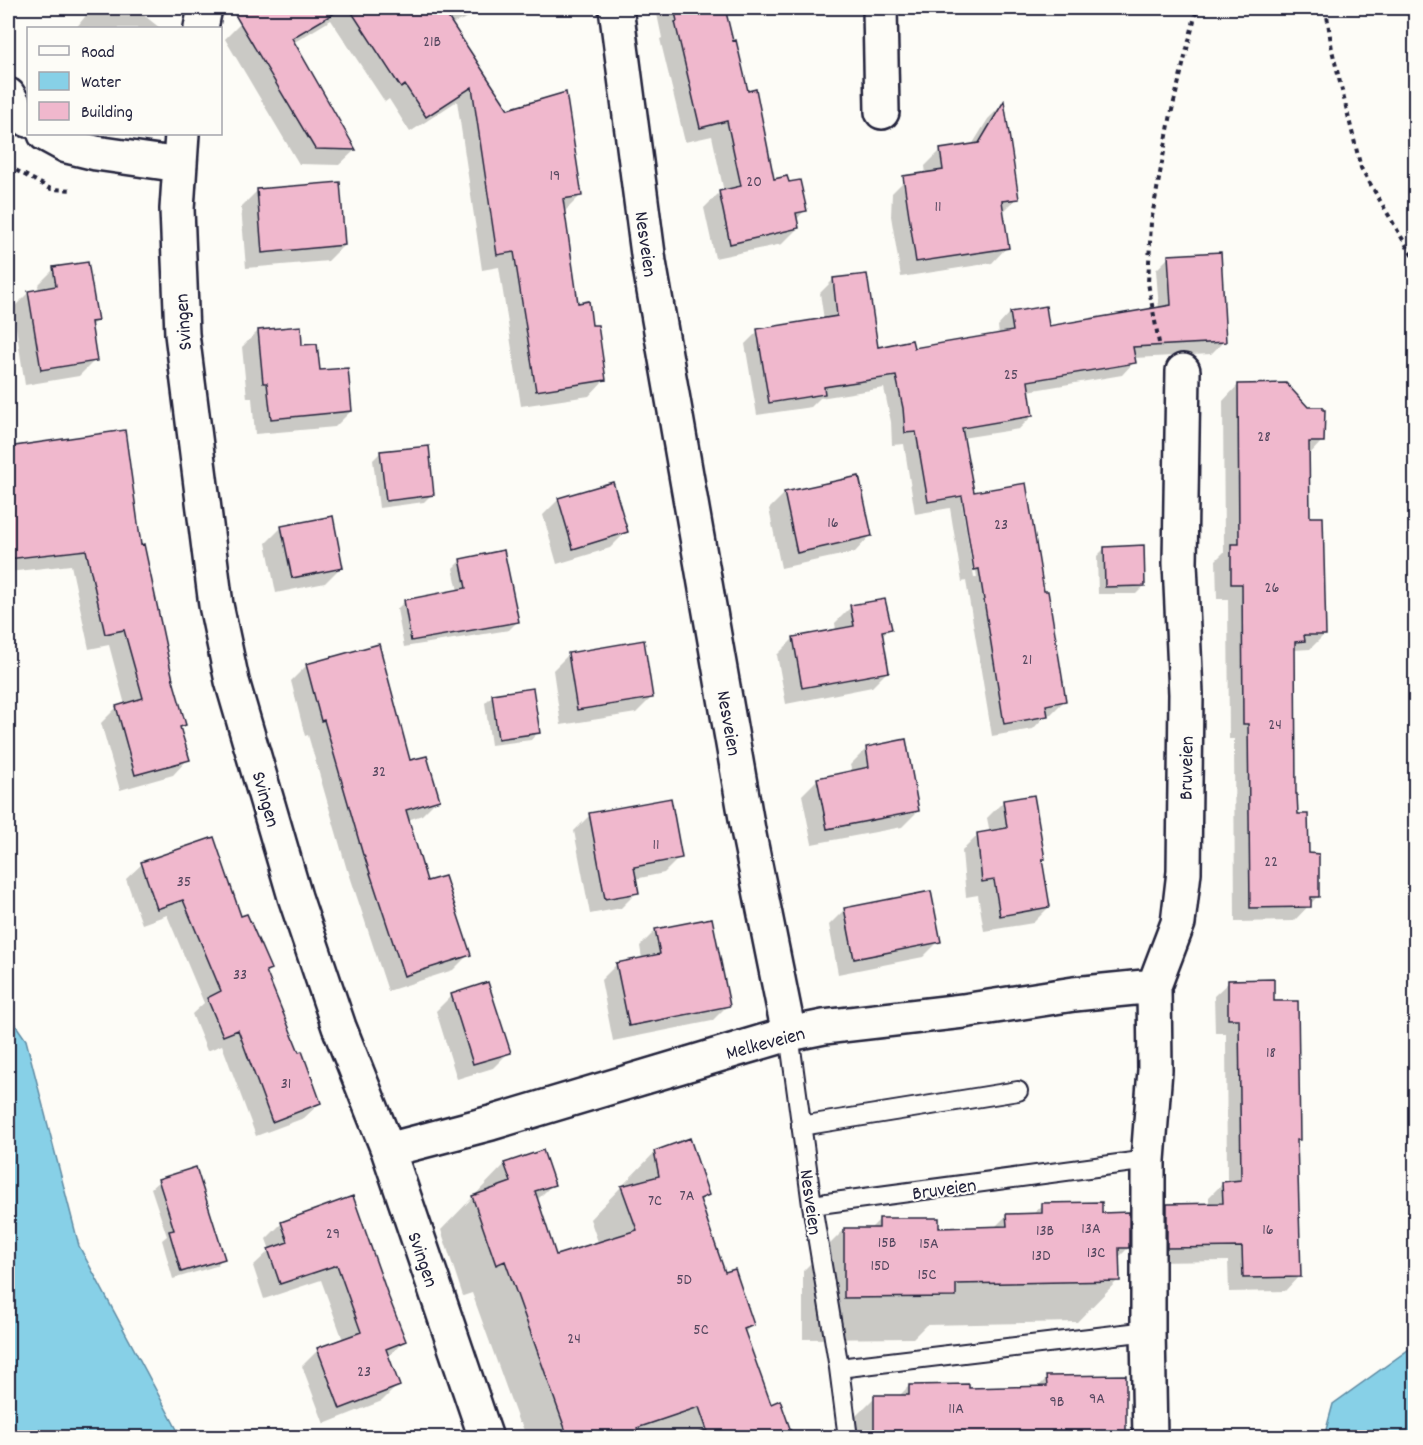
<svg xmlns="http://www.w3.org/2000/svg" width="1423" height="1445" font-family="Dekko,sans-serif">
  <rect width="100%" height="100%" fill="#fdfcf7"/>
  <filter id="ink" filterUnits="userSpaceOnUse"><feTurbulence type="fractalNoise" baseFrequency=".0167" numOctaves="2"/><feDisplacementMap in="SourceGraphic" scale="12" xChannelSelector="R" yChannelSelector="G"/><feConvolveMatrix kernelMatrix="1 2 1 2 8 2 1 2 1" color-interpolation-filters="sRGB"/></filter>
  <g filter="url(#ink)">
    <path fill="#87d0e7" stroke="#5f8aa2" stroke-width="1.5" d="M8,1014L26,1040L79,1246L181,1437H8Z
      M1415,1345V1437H1324L1333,1404Z"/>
    <path fill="#0003" fill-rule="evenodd" d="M92,8H136V9L160,28H76Z
      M265,8H492L436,30L508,110L580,196L565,211L577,305L591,327L604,380L589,396L521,406L499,267L482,270L457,101L410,132L389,99L385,102L331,20L293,43L355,150L339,165L299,164L225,39L241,23Z
      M663,8H724L732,42L772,181L805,210L796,220L798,228L782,244L715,258L704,208L719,193L724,192L712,136L685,142L660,39L662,38L657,14Z
      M930,8H996L988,15L930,14Z
      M1003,104L1017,198L1002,213L1007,247L992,263L901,277L891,216L892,193L908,177L926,174L925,166L941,150L972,145L988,119Z
      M257,191L344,245L328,261L246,268L241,207Z
      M1169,257L1224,341L1211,354L1134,358V362L1122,375L1028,391L1032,416L1019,429L962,438L972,494L1043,592L1064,701L1051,714L1046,715L1033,729L992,736L966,581L962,582L950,508L915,514L904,444L892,445L891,422L884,388L820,398L811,407L757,415L745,344L758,331L824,320L820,293L833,280L877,349L913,350L999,335L998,326L1010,313L1048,328L1159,309L1156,270ZM962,504H965L977,577H974Z
      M54,269L96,321L90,327L95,360L79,376L25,385L13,308L29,292L39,291L38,285Z
      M258,331L301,347L318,372L351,411L335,427L255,434L252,398H247L242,347Z
      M1238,385L1322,441L1308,456V519L1325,634L1310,649L1294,650L1296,816L1318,896L1294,921L1235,922L1234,739H1229L1228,599H1217L1216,560L1224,552L1223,401Z
      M8,418L10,448L140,547L172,681L184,725L180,729L188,759L173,775L120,790L101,723L117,707L125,705L109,645L89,649L71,565L8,572Z
      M381,452L432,494L424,502L379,508L373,460Z
      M785,493L870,536L855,552L781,568L769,509Z
      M559,499L626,532L610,548L557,564L543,515Z
      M282,527L341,567L325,583L276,593L266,543Z
      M1105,548L1144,586L1136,594H1098L1097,556Z
      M461,560L517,622L509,630L404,647L397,609L405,601L458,591L453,568Z
      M851,607L890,629L881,637L888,671L872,687L786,704L777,655L793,639L836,630L835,623Z
      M569,654L652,697L636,713L561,725L553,670Z
      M307,665L409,762L438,799L422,815L408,820L426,883L469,954L453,970L388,991L348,870H347L308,735L305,736L291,681Z
      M493,695L538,732L531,740L491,745L485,703Z
      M866,749L918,811L902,827L812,844L802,795L818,779L852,772L850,765Z
      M1003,802L1043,858L1041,861L1049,907L1033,923L984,931L978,895L966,897L962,851L978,835L990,833L987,818Z
      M590,815L680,857L664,873L635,879L637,892L621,908L590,914L574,831Z
      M142,864L240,918L269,969L265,973L320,1103L304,1118L256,1136L222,1045L207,1051L192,1014L204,1003L167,915L142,924L126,879Z
      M845,909L939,941L923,957L838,974L829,925Z
      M656,930L728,1005L712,1021L613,1041L601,980L617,964L642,959L640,946Z
      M1229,982L1273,1003L1298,1139L1296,1142L1299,1276L1285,1291L1229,1292L1228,1261L1153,1262V1220L1167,1206L1209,1205V1197L1223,1183H1227L1226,1033H1215L1214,996Z
      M452,995L509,1052L493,1068L457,1079L436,1011Z
      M655,1152L707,1194L700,1202L724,1274L752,1325L744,1333L770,1406L779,1402L791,1438H527L521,1423H519L472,1293L463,1296L441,1230L505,1164L553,1184L537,1200L555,1256L598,1242L590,1219Z
      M159,1181L223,1258L216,1266L173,1279L162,1240L167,1236L151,1188Z
      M352,1198L404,1341L388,1357L398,1385L382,1401L324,1424L302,1366L318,1350L343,1340L321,1280L264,1299L253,1266L270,1250L266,1239L282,1223Z
      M1043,1205L1101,1214L1128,1248L1118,1258V1280L1077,1322L926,1325L913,1338L803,1339V1271L844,1230L870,1229L879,1220L938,1229L994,1228L1007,1215L1033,1214Z
      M1124,1377L1125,1438H834L875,1397L899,1396L909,1386L967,1389L1037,1388L1047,1378Z"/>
    <path fill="#f0b8cd" stroke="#22223b" stroke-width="1.5" d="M231,8H343L292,38L356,150L315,149Z
      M349,8H442L508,109L566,92L582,196L563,199L578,303L589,301L592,325H598L606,380L536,391L514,252L497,255L472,87L426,117L405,85L401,88Z
      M674,8H725L733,41L736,40L748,91L756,89L774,179L787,176L789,182L800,180L807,211L796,213L799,228L730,244L719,191L741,186L727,121L700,128L675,22L677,21Z
      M1004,101L1019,199L1002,201L1009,248L916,262L903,176L943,170L940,149L979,143Z
      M340,182L345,245L262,253L257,189Z
      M1221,252L1226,342L1133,347L1136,363L1028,381L1033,416L962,428L974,492L1026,483L1044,591H1048L1066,701L1046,705L1048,716L1004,724L979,569L974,570L962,496L928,502L916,432L905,433L903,408L896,376L824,387L825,394L769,403L757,329L837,316L833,278L867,274L878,347L912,340L914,348L1013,331L1010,312L1046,306L1049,326L1171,305L1168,255Z
      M88,262L98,321L91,322L97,361L41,370L28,291L56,286L53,267Z
      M301,326L302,345L317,344L320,370L348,368L352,411L271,419L267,383H263L258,330Z
      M1286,383L1308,407H1323V410H1325L1324,442H1309L1310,517H1323L1326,635H1304L1305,641L1295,642L1296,794H1297L1298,814H1308L1309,853L1319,854V897H1311V907L1250,908L1248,724H1243L1242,584H1231V544H1239L1238,384Z
      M125,430L141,545L144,544L173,680L186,725L180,727L190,760L135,775L116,706L143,698L124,630L105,634L86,550L8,559V447Z
      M429,446L434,495L386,501L380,451Z
      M859,476L872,536L797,553L784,492Z
      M613,482L628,532L573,549L558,498Z
      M333,516L343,568L292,578L281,526Z
      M1144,545L1145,586L1105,587L1104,547Z
      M504,550L519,622L411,641L404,600L466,588L460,559Z
      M885,599L892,629L882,631L889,672L802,688L793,637L854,626L850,605Z
      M644,640L653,698L577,710L568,653Z
      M379,644L410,760L427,756L440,800L406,810L427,881L445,876L471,955L404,976L364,855H363L324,720L321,721L306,664Z
      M533,688L540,733L498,739L492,694Z
      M906,739L919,811L827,829L817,778L869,767L866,747Z
      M1034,795L1045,859H1042L1050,907L1000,916L994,880L982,882L977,833L1007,828L1003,800Z
      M671,798L682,858L634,867L639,893L605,899L589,813Z
      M214,837L241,916L247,914L271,969L266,971L299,1052L302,1051L321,1103L272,1122L238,1030L223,1036L207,998L221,991L183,900L157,909L141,862Z
      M931,891L941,942L854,959L844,908Z
      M712,918L730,1006L629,1026L616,963L660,954L655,929Z
      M1274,979V1001H1298L1300,1140H1297L1301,1277L1243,1278L1242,1247L1167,1248V1204L1223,1203L1222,1182L1241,1180L1239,1019H1228V980Z
      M488,982L511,1053L473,1064L451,994Z
      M690,1138L709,1195L700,1199L711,1232L725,1272L735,1269L754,1325L744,1329L771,1404L780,1400L793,1437H692L707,1430L699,1407L637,1428L640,1437H568L505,1261L496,1265L472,1196L511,1182L504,1163L543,1150L555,1185L535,1191L556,1255L637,1230L621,1186L659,1176L654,1151Z
      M196,1167L225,1259L181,1272L169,1231L174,1230L158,1179Z
      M353,1196L389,1298L406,1341L386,1349L400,1386L340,1409L317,1348L361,1332L337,1265L280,1284L268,1249L288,1242L281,1222Z
      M1102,1202V1213L1129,1212V1248H1119L1120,1281L956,1284V1297L844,1298V1228H879V1218H939V1228L1007,1226L1006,1214L1042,1213V1203Z
      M1126,1375V1437H874V1395H909V1385L969,1384V1388L1047,1386L1046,1376Z"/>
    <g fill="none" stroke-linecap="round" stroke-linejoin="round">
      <defs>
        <path id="service" d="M789,1034L812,1205L839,1368L848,1438
          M801,1126L1018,1091
          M812,1205L1148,1160
          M839,1368L1148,1331"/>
        <path id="minor" d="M616,8L649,262L748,830L789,1034
          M880,8L882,112
          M201,28L205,8
          M8,95L19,112L28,120
          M45,134L67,146L96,153L180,165
          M182,134L177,209L182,334L216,605L232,681L295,897L339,1027L388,1150L486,1438
          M388,1150L491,1123L745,1047L789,1034L824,1027L963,1011L1074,994L1154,986
          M1150,1438L1148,1331V1160L1155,1070L1154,986L1178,923L1184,872L1186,694L1180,563L1183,371"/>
      </defs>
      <use href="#service" stroke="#22223b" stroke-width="22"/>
      <use href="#minor" stroke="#22223b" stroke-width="38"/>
      <path stroke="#22223b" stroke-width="4" stroke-dasharray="4.5 4.5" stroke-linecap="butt" d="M1326,8L1332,50L1361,168L1416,262
        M8,166L51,189L74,190
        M1159,343L1148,283L1151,222L1171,114L1197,8"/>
      <use href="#service" stroke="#fdfcf7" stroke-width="18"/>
      <use href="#minor" stroke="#fdfcf7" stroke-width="33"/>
    </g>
  </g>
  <g text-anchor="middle" stroke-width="4.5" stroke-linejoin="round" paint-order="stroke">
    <g font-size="16" fill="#564860">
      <text x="432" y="46">21B</text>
      <text x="555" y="180">19</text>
      <text x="754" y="186">20</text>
      <text x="938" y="211">11</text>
      <text x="1011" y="379">25</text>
      <text x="1264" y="441">28</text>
      <text x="833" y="527">16</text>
      <text x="1001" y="529">23</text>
      <text x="1272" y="592">26</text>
      <text x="1027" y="664">21</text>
      <text x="1275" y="729">24</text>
      <text x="379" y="776">32</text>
      <text x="656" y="849">11</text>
      <text x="1271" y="866">22</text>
      <text x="184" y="886">35</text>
      <text x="240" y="979">33</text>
      <text x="1271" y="1057">18</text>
      <text x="286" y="1088">31</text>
      <text x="687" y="1200">7A</text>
      <text x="655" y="1205">7C</text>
      <text x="1091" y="1233">13A</text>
      <text x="1268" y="1234">16</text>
      <text x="1045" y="1235">13B</text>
      <text x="333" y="1238">29</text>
      <text x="887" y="1247">15B</text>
      <text x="929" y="1248">15A</text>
      <text x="1096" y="1257">13C</text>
      <text x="1041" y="1260">13D</text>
      <text x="880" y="1270">15D</text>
      <text x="927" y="1279">15C</text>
      <text x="684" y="1284">5D</text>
      <text x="701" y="1334">5C</text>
      <text x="574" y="1343">24</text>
      <text x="364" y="1376">23</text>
      <text x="1097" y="1403">9A</text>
      <text x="1057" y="1406">9B</text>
      <text x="956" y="1413">11A</text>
    </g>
    <g font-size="20" fill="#22223b" stroke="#fdfcf7">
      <text transform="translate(647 244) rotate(82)" y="7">Nesveien</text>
      <text transform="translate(182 322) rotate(-94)" y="7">Svingen</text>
      <text transform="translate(730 723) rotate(80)" y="7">Nesveien</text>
      <text transform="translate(1185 768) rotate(-89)" y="7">Bruveien</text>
      <text transform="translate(267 799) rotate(74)" y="7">Svingen</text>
      <text transform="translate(765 1042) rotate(-15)" y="7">Melkeveien</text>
      <text transform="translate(944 1188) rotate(-8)" y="7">Bruveien</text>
      <text transform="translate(812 1202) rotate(82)" y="7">Nesveien</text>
      <text transform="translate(424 1259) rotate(71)" y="7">Svingen</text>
    </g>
  </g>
  <rect width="1423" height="1445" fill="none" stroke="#fdfcf7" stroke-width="30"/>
  <rect x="15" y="15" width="1393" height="1415" fill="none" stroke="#22223b" stroke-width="2" filter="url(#ink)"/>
  <rect x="27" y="27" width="195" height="108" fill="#fdfcf7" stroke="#a5a5ac" stroke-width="1.5"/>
  <rect x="39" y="46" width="30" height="9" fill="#fdfcf7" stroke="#a5a5ac" stroke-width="1.5"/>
  <text x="81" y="57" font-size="18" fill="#22223b">Road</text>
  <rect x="39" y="72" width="30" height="18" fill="#87d0e7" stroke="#a5a5ac" stroke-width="1.5"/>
  <text x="81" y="87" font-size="18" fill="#22223b">Water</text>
  <rect x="39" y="102" width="30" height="18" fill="#f0b8cd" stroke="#a5a5ac" stroke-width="1.5"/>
  <text x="81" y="117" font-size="18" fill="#22223b">Building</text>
</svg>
